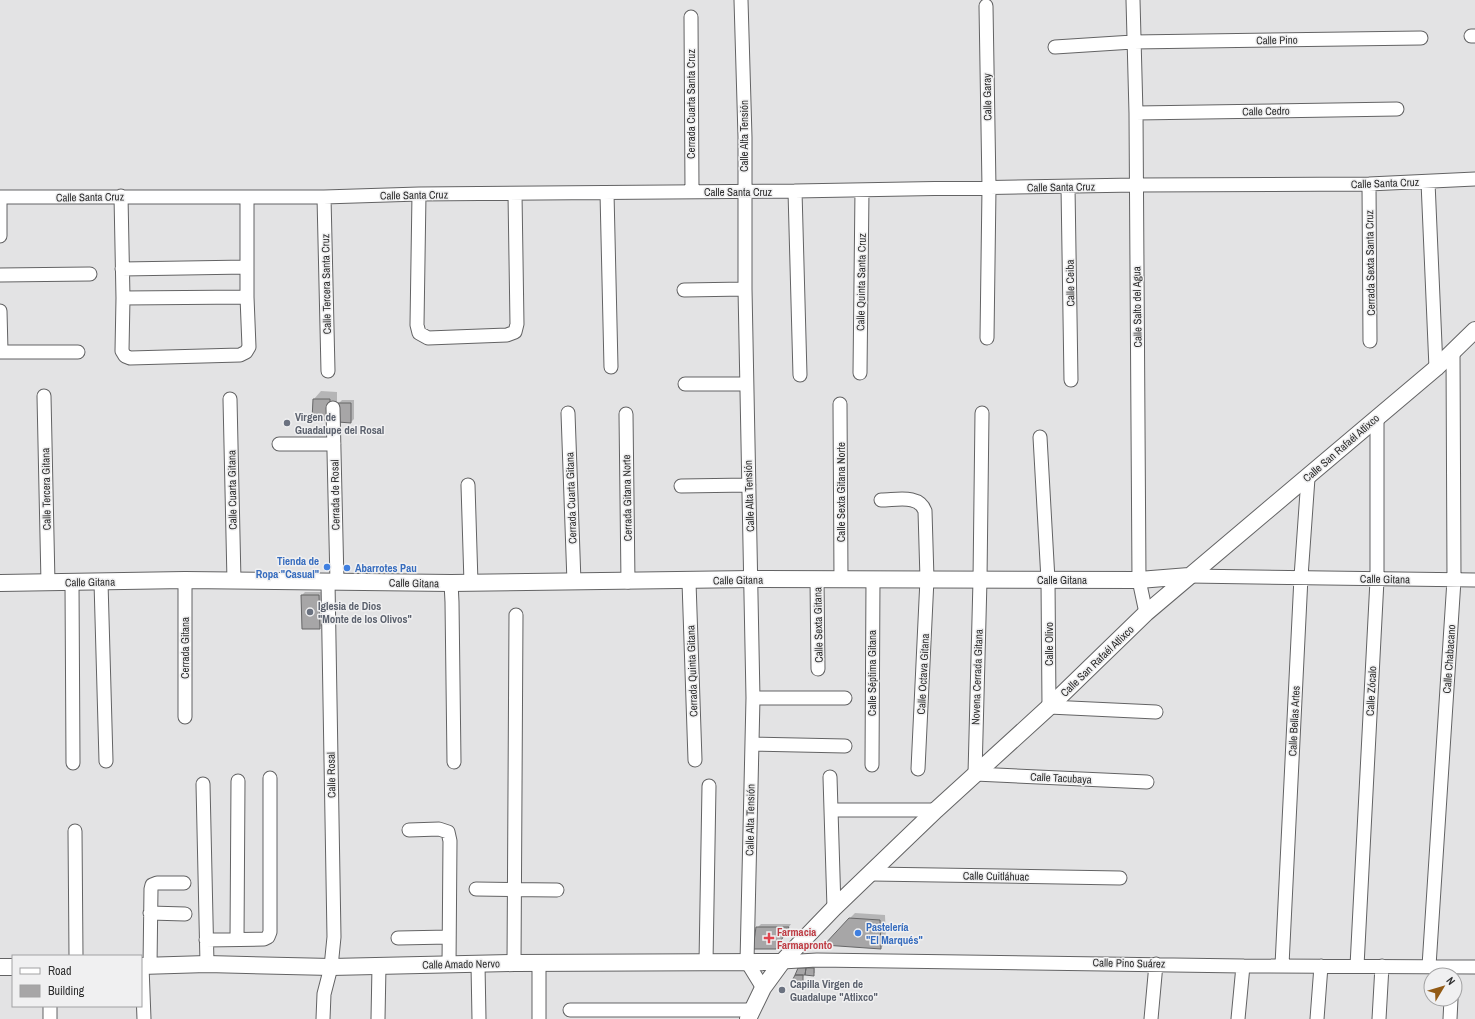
<svg xmlns="http://www.w3.org/2000/svg" width="1475" height="1019" font-family="'Archivo Narrow',sans-serif">
  <rect width="100%" height="100%" fill="#e3e3e4"/>
  <path fill="#0003" d="M321,391L337,392V411L313,419L314,399Z
    M342,400H354V419L351,422L337,405Z
    M305,592H322L323,624L319,628L302,595Z
    M855,913L885,915L886,942L881,948L850,918Z
    M761,924H791L775,948L757,928Z
    M800,967H815V973L804,974L802,982L799,968Z"/>
  <path fill="#a7a6a7" stroke="#666667" d="M313,399H330V420H312Z
    M338,403H351V423L338,422Z
    M301,595H319L320,629H302Z
    M849,918L880,920L881,949L824,945Z
    M756,927H789L776,949H753Z
    M798,968H806L805,975H795Z
    M806,968H814V976L805,975Z
    M795,975H803V983H791Z"/>
  <g fill="none" stroke-linecap="round" stroke-linejoin="round">
    <defs>
      <path id="minor" d="M741,0L745,137V289L753,698L747,962L763,988
        M1133,0L1136,113L1139,580L1146,613
        M986,6L989,188L987,338
        M691,17L692,191
        M1471,36H1475
        M1055,47L1133,42L1421,38
        M1136,113L1397,109
        M1428,182L1436,368
        M1369,184L1370,341
        M1068,187L1071,380
        M795,191L800,375
        M607,193L611,367
        M419,194L417,325L419,333L428,338L507,335L515,332L517,324L515,194
        M121,196L123,298L122,351L125,356L130,358L240,355L246,352L249,347L247,297V197
        M0,197H324L419,194L795,191L1136,185L1369,184L1475,179
        M324,197L328,371
        M0,236V197
        M122,269L247,267
        M0,275L90,274
        M684,290L745,289
        M123,298L247,297
        M0,311L1,351
        M0,352H78
        M860,373L862,190
        M685,384H746
        M44,396L48,583
        M230,399L234,581
        M840,404L841,580
        M333,408L337,582
        M568,413L574,582
        M982,413L980,580L975,774L1147,782
        M626,414L628,582
        M1040,437L1048,580L1049,707L1156,712
        M279,444H334
        M468,485L471,583
        M681,486L749,485
        M881,500C897,500 919,494 925,511L927,579L918,769
        M1189,576L1475,580
        M185,580V717
        M817,580L818,669
        M101,582L106,761
        M689,582L695,760
        M72,583L73,763
        M451,583L452,602L454,762
        M753,698H845
        M752,744L845,746
        M872,765L873,580
        M830,777L834,908
        M203,784L207,964
        M831,810H936
        M409,830L439,829L448,832L450,841L449,965
        M75,831L76,956
        M872,874L1120,878
        M476,889L557,890
        M150,913L185,914
        M398,938L449,937
        M237,939L238,781
        M206,940L264,939L268,937L270,932V778
        M706,962L709,786
        M782,962L817,960L1243,966L1475,967
        M514,963L516,615
        M478,965L479,1019
        M1282,965L1301,577L1308,478
        M142,966L144,1019
        M150,966L151,889L152,885L157,883H184
        M1357,966L1377,580V417
        M1429,966L1454,580L1453,352
        M50,1006V1019
        M570,1010H753
        M323,1019L324,994L331,967L334,937L328,582
        M378,1019L379,966
        M539,1019V963
        M1151,1019L1156,964
        M1238,1019L1243,966
        M1317,1019L1321,966
        M1379,1019L1382,966
        M1450,1019L1451,999"/>
      <path id="tertiary" d="M0,583L185,580L451,583L752,579L1139,580L1189,576
        M141,966L207,964L331,967L514,963L782,962
        M0,967H13
        M748,1019L763,988L782,962L834,908L936,810L1049,707L1146,613L1436,368L1475,330"/>
    </defs>
    <use href="#minor" stroke="#636364" stroke-width="15"/>
    <use href="#tertiary" stroke="#636364" stroke-width="18"/>
    <use href="#minor" stroke="#fff" stroke-width="13"/>
    <use href="#tertiary" stroke="#fff" stroke-width="16"/>
  </g>
  <g fill="#6b7280" stroke="#f0f0f1" stroke-width="1.5">
    <circle cx="287" cy="423" r="4"/>
    <circle cx="310" cy="612" r="4"/>
    <circle cx="782" cy="990" r="4"/>
  </g>
  <g fill="#3f7fe0" stroke="#f0f0f1" stroke-width="1.5">
    <circle cx="327" cy="567" r="4"/>
    <circle cx="347" cy="568" r="4"/>
    <circle cx="858" cy="933" r="4"/>
  </g>
  <path fill="#e0444e" stroke="#f0f0f1" stroke-width="1.5" d="M767 932h4v4h4v4h-4v4h-4v-4h-4v-4h4z"/>
  <g text-anchor="middle" stroke-width="3" stroke-linejoin="round" paint-order="stroke">
    <g font-size="11" fill="#2e2e2e" stroke="#f0f0f1">
      <text transform="translate(1277 40) rotate(-1)" y="4">Calle Pino</text>
      <text transform="translate(987 97) rotate(-91)" y="4">Calle Garay</text>
      <text transform="translate(691 104) rotate(-90)" y="4">Cerrada Cuarta Santa Cruz</text>
      <text transform="translate(1266 111) rotate(-1)" y="4">Calle Cedro</text>
      <text transform="translate(744 136) rotate(-90)" y="4">Calle Alta Tensión</text>
      <text transform="translate(1385 183) rotate(-2)" y="4">Calle Santa Cruz</text>
      <text transform="translate(1061 187) rotate(-1)" y="4">Calle Santa Cruz</text>
      <text x="738" y="196">Calle Santa Cruz</text>
      <text transform="translate(414 195) rotate(-1)" y="4">Calle Santa Cruz</text>
      <text transform="translate(90 197) rotate(-1)" y="4">Calle Santa Cruz</text>
      <text transform="translate(1370 263) rotate(-91)" y="4">Cerrada Sexta Santa Cruz</text>
      <text transform="translate(861 282) rotate(-89)" y="4">Calle Quinta Santa Cruz</text>
      <text transform="translate(1070 283) rotate(-91)" y="4">Calle Ceiba</text>
      <text transform="translate(326 284) rotate(-91)" y="4">Calle Tercera Santa Cruz</text>
      <text transform="translate(1137 307) rotate(-91)" y="4">Calle Salto del Agua</text>
      <text transform="translate(1341 448) rotate(-41)" y="4">Calle San Rafaél Atlixco</text>
      <text transform="translate(46 489) rotate(-91)" y="4">Calle Tercera Gitana</text>
      <text transform="translate(232 490) rotate(-91)" y="4">Calle Cuarta Gitana</text>
      <text transform="translate(841 492) rotate(-90)" y="4">Calle Sexta Gitana Norte</text>
      <text transform="translate(335 495) rotate(-91)" y="4">Cerrada de Rosal</text>
      <text transform="translate(749 496) rotate(-92)" y="4">Calle Alta Tensión</text>
      <text transform="translate(571 498) rotate(-92)" y="4">Cerrada Cuarta Gitana</text>
      <text transform="translate(627 498) rotate(-91)" y="4">Cerrada Gitana Norte</text>
      <text transform="translate(1385 579) rotate(1)" y="4">Calle Gitana</text>
      <text transform="translate(738 580) rotate(-1)" y="4">Calle Gitana</text>
      <text x="1062" y="584">Calle Gitana</text>
      <text transform="translate(90 582) rotate(-1)" y="4">Calle Gitana</text>
      <text transform="translate(414 583) rotate(1)" y="4">Calle Gitana</text>
      <text transform="translate(818 625) rotate(-91)" y="4">Calle Sexta Gitana</text>
      <text transform="translate(1049 644) rotate(-90)" y="4">Calle Olivo</text>
      <text transform="translate(185 648) rotate(-90)" y="4">Cerrada Gitana</text>
      <text transform="translate(1449 659) rotate(-86)" y="4">Calle Chabacano</text>
      <text transform="translate(1097 661) rotate(-44)" y="4">Calle San Rafaél Atlixco</text>
      <text transform="translate(692 671) rotate(-92)" y="4">Cerrada Quinta Gitana</text>
      <text transform="translate(872 673) rotate(-90)" y="4">Calle Séptima Gitana</text>
      <text transform="translate(923 674) rotate(-87)" y="4">Calle Octava Gitana</text>
      <text transform="translate(977 677) rotate(-88)" y="4">Novena Cerrada Gitana</text>
      <text transform="translate(1371 691) rotate(-87)" y="4">Calle Zócalo</text>
      <text transform="translate(1294 721) rotate(-87)" y="4">Calle Bellas Artes</text>
      <text transform="translate(331 775) rotate(-91)" y="4">Calle Rosal</text>
      <text transform="translate(1061 778) rotate(3)" y="4">Calle Tacubaya</text>
      <text transform="translate(750 820) rotate(-89)" y="4">Calle Alta Tensión</text>
      <text transform="translate(996 876) rotate(1)" y="4">Calle Cuitláhuac</text>
      <text transform="translate(1129 963) rotate(1)" y="4">Calle Pino Suárez</text>
      <text transform="translate(461 964) rotate(-1)" y="4">Calle Amado Nervo</text>
    </g>
    <g font-size="11" font-weight="bold" fill="#5b616d" stroke="#f0f0f1" text-anchor="start">
      <text x="295" y="421">Virgen de<tspan x="295" dy="13">Guadalupe del Rosal</tspan></text>
      <text x="318" y="610">Iglesia de Dios<tspan x="318" dy="13">"Monte de los Olivos"</tspan></text>
      <text x="790" y="988">Capilla Virgen de<tspan x="790" dy="13">Guadalupe "Atlixco"</tspan></text>
    </g>
    <g font-size="11" font-weight="bold" fill="#366cbe" stroke="#f0f0f1" text-anchor="start">
      <text x="319" y="565" text-anchor="end">Tienda de<tspan x="319" dy="13">Ropa "Casual"</tspan></text>
      <text x="355" y="572">Abarrotes Pau</text>
      <text x="866" y="931">Pastelería<tspan x="866" dy="13">"El Marqués"</tspan></text>
    </g>
    <g font-size="11" font-weight="bold" fill="#be3a42" stroke="#f0f0f1" text-anchor="start">
      <text x="777" y="936">Farmacia<tspan x="777" dy="13">Farmapronto</tspan></text>
    </g>
  </g>
  <rect x="12" y="955" width="130" height="52" fill="#f0f0f1" stroke="#a2a2a3"/>
  <rect x="20" y="968" width="20" height="6" fill="#ffffff" stroke="#a2a2a3"/>
  <text x="48" y="975" font-size="12" fill="#2e2e2e">Road</text>
  <rect x="20" y="985" width="20" height="12" fill="#a7a6a7" stroke="#a2a2a3"/>
  <text x="48" y="995" font-size="12" fill="#2e2e2e">Building</text>
  <g transform="translate(1443 987) rotate(52)"><circle r="19" fill="#f0f0f1" stroke="#a2a2a3"/>
  <path d="M0-3L7 15L0 10L-7 15Z" fill="#935b15"/>
  <text y="-6" font-size="11" font-weight="bold" text-anchor="middle" fill="#2e2e2e">N</text>
  </g>
</svg>
